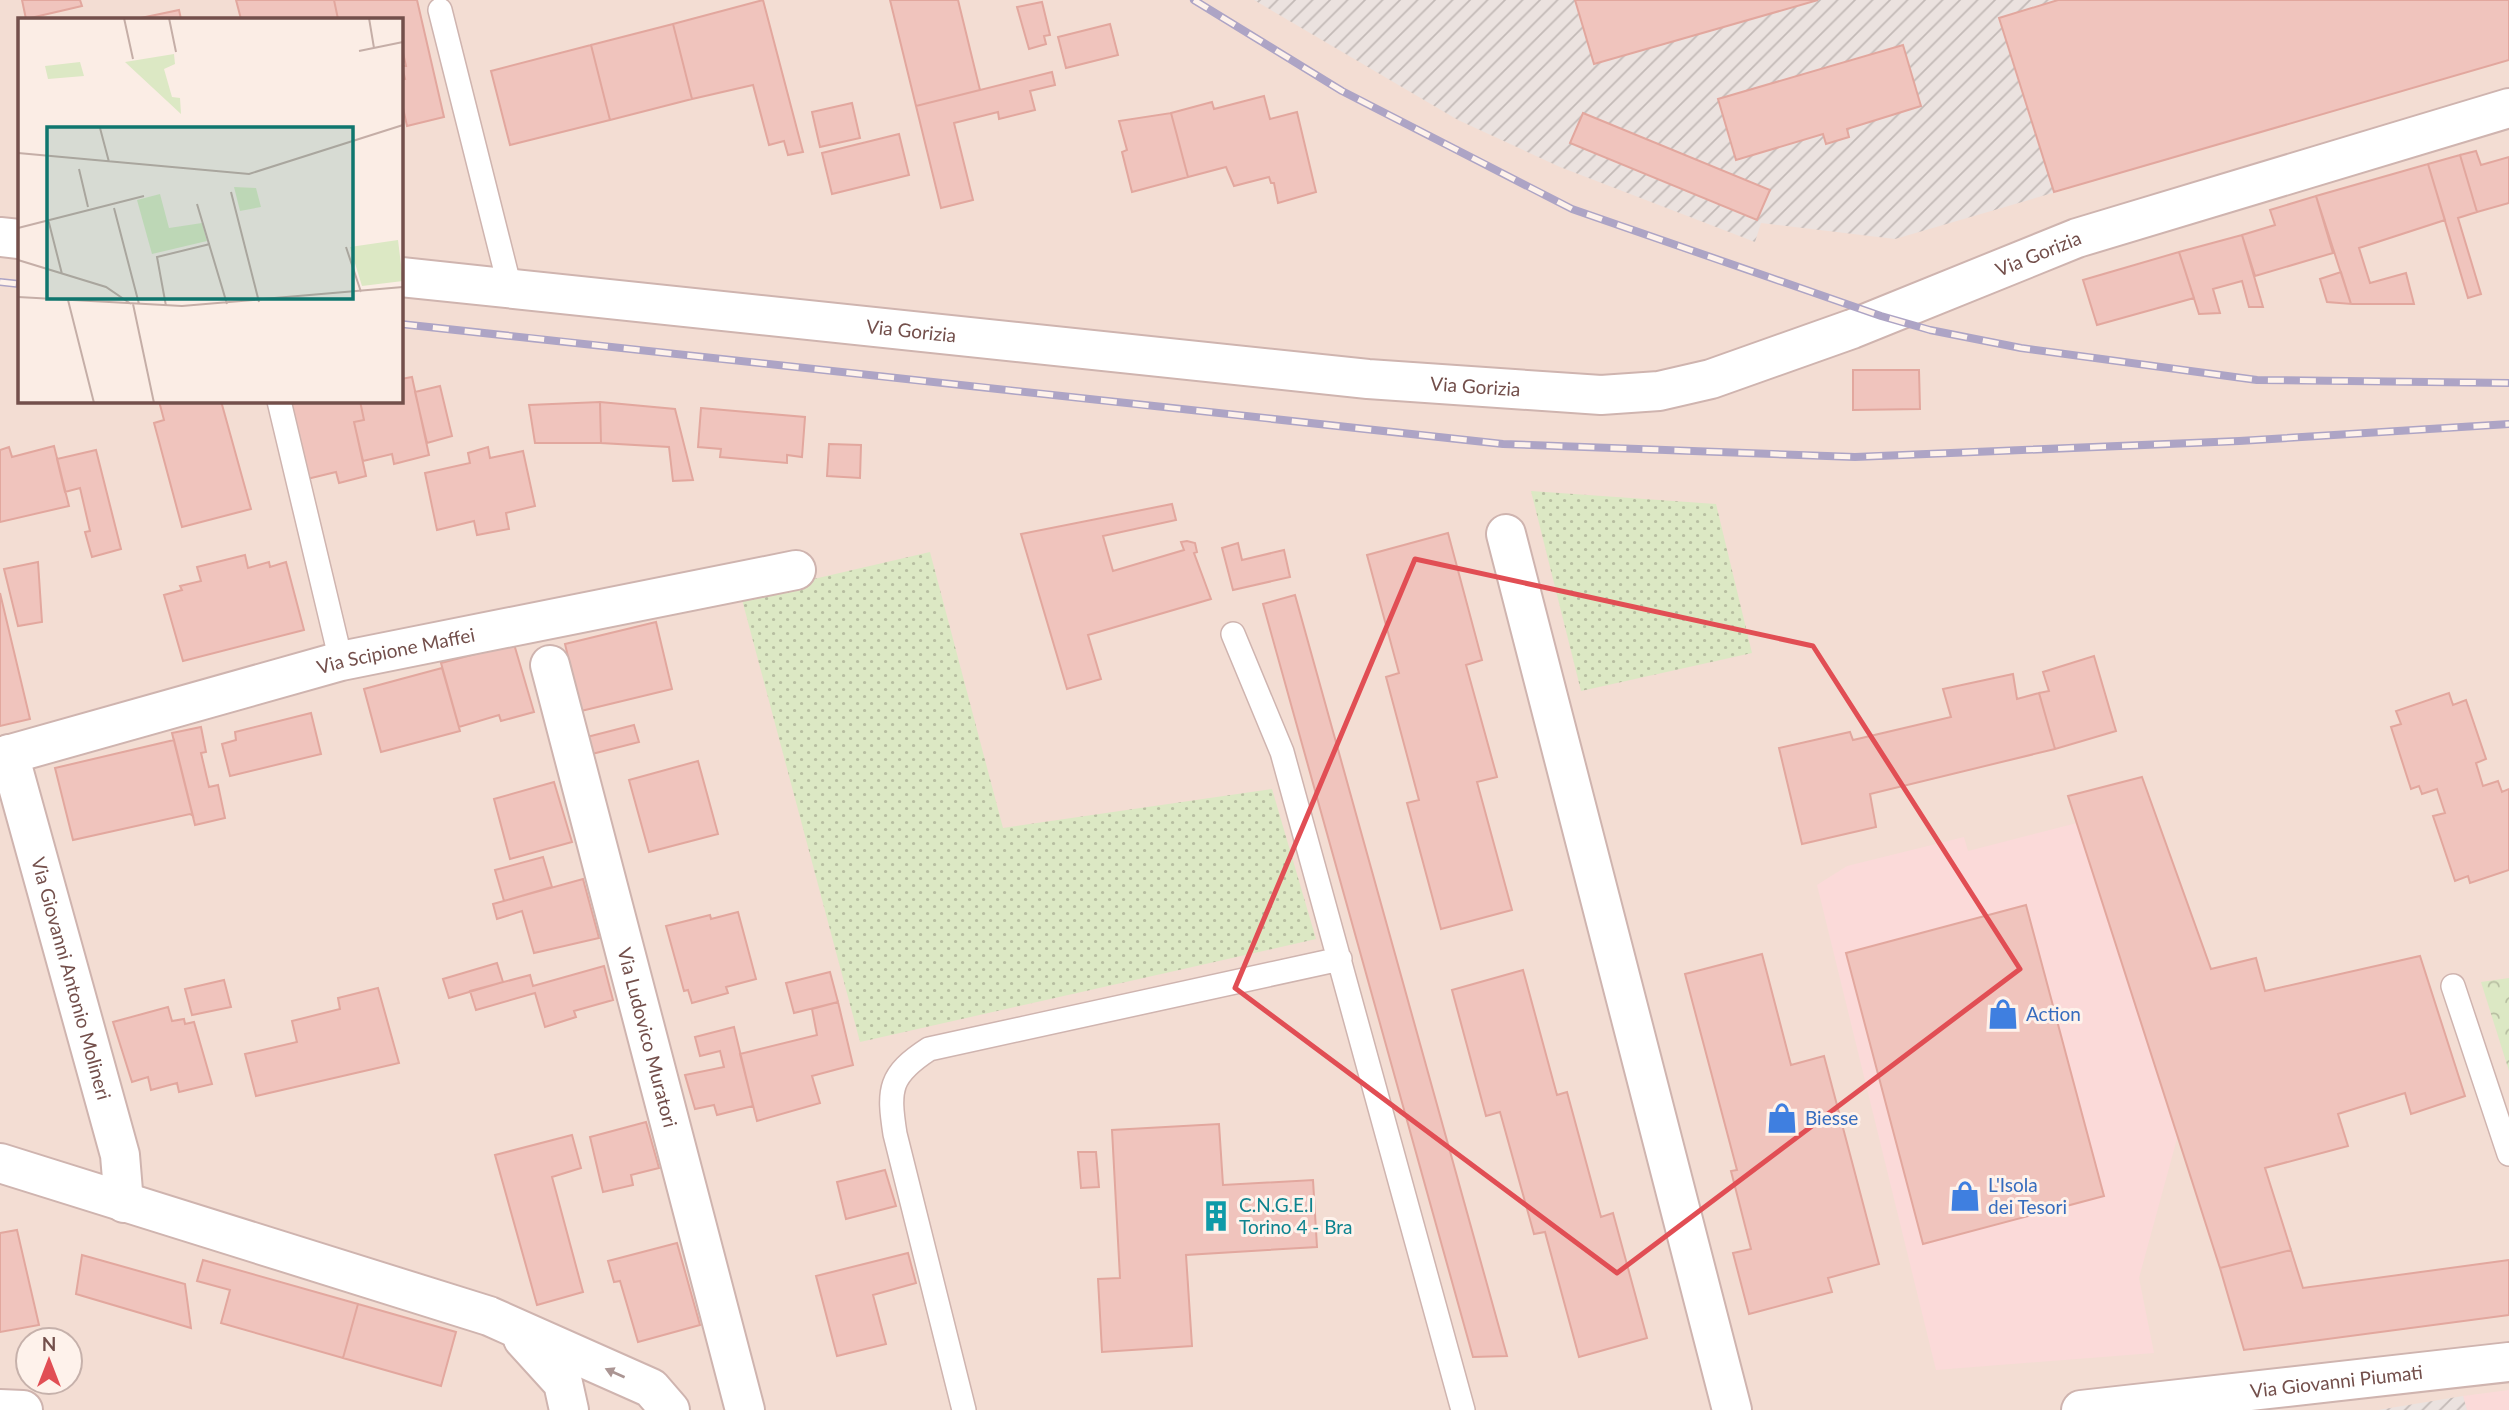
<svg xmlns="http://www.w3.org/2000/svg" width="2509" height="1410" font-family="Lato,sans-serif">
  <defs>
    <pattern id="industrial-furrows" width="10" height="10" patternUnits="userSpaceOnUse" patternTransform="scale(1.75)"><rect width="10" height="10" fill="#ebe2df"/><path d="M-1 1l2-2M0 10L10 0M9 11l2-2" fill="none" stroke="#c3bab7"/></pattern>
    <pattern id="park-crowns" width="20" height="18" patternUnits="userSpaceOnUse" patternTransform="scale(1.75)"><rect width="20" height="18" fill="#dce8c4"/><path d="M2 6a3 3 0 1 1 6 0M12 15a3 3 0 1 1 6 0" fill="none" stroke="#b7bea1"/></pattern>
    <pattern id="garden-dots" width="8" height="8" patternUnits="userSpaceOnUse" patternTransform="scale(1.75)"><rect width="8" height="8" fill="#dce8c4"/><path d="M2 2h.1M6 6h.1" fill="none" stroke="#b7bea1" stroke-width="1.8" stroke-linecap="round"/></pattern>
  </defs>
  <rect width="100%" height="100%" fill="#fbede5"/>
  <path fill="#f3ddd3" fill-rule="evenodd" d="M0,0H2509V1410H0ZM19,19H401V401H19ZM28,1340H70V1382H28Z"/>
  <path fill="#fbdad9" d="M2077,823L2178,1135L2139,1278L2154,1353L1936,1370L1817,885L1847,866L1964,837L1968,851Z
    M2509,1390V1410H2467L2463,1396Z"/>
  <path fill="url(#industrial-furrows)" d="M1254,0H2509V60L1895,239L1761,223L1755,242L1560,167L1458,120Z
    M2463,1396L2467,1410H2378Z"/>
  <path fill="url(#park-crowns)" d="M2509,978V1071L2481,982Z"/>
  <path fill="url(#garden-dots)" d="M1531,491L1716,504L1752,653L1581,691Z
    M930,552L1003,828L1272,789L1316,939L860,1042L741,596Z"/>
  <path fill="#f0c4bd" stroke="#e2a79e" stroke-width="2" d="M22,0H80L82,6L26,19Z
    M236,0H334L338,19H241Z
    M334,0H417L444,117L407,126L401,99V80L405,79L402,66H406L401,44V19H338Z
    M763,0L803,152L788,155L784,141L769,145L753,85L692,99L673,24Z
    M890,0H958L980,90L916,106Z
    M1575,0H1818L1594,64Z
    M2058,0H2509V60L2054,192L1999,18Z
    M1042,2L1050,35L1044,36L1046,44L1029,49L1017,7Z
    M179,10L181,19H136Z
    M673,24L692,99L610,120L591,45Z
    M1110,24L1118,55L1066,68L1058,37Z
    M591,45L610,120L510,145L491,71Z
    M1903,45L1921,106L1847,129L1849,137L1826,144L1823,134L1736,160L1718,99Z
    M1052,72L1055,85L1030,91L1035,110L999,119L998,112L954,123L973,200L941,208L916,106Z
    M1264,96L1270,119L1297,112L1316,192L1278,203L1274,183H1271L1269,177L1234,186L1226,167L1188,177L1171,113L1212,102L1214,109Z
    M852,103L860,138L820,147L812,112Z
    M1171,113L1188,177L1132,192L1122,152L1127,150L1119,121Z
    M1583,113L1770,190L1757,220L1570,143Z
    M899,134L909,175L832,194L822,153Z
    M2476,151L2481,165L2509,157V203L2477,212L2460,155Z
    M2460,155L2477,212L2458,218L2481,294L2468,298L2428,164Z
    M2428,164L2445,220L2359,248L2370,283L2406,273L2414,304H2351L2316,196Z
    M2316,196L2333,253L2255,276L2242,235L2275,225L2270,210Z
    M2242,235L2263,307H2249L2242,281L2213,289L2220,313L2199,314L2179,252Z
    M2179,252L2194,298L2097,325L2083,280Z
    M2341,272L2351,304L2327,302L2320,279Z
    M1853,370H1919L1920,409L1853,410Z
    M412,377L429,455L394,464L392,454L363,461L354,422L364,420L360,401H401V379Z
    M440,386L452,436L427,443L415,392Z
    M159,401H221L251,509L182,527L154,423L164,420Z
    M306,401H360L364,420L354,422L366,476L339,483L336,472L307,479L291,404Z
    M600,402L601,443H535L529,405Z
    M600,402L675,409L693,480L673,481L669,447L601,443Z
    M701,408L805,417L802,457L787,455V463L720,457L721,449L698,447Z
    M829,444L861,445L860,478L827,476Z
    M54,446L69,506L0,522V450L9,447L12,457Z
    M488,447L490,458L523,451L535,506L506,513L509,529L477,535L474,521L437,530L425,473L470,463L468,453Z
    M96,450L121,549L92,557L85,532L90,531L80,488L65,492L57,459Z
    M1172,504L1176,520L1103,536L1113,571L1184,550L1181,542L1187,541L1195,543L1197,552L1194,553L1211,599L1088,635L1101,679L1067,689L1021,534Z
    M1448,533L1482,660L1466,665L1497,777L1477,782L1512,910L1441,929L1407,803L1419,800L1386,677L1399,673L1367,555Z
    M1238,543L1242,560L1284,550L1290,577L1233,590L1222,548Z
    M245,555L248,568L269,562L270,567L286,562L304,630L183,661L164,595L182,590L180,586L201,581L197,567Z
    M38,562L42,622L18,626L4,569Z
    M0,593L30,719L0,726Z
    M1295,595L1507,1356L1473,1357L1263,604Z
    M656,622L672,689L581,711L565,644Z
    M514,644L534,712L501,721L499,715L459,727L441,663Z
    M2094,656L2116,731L2055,749L2039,693L2049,691L2043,672Z
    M442,668L460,731L381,752L364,689Z
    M2013,674L2017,699L2039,693L2055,749L1870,794L1876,827L1802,844L1779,748L1850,732L1853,740L1951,717L1943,689Z
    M2449,693L2453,705L2466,700L2486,759L2476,763L2483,786L2498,781L2502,792L2509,789V870L2470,883L2468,876L2455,881L2433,816L2445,813L2437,789L2422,794L2419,786L2411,789L2391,727L2401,724L2396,711Z
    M311,713L321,754L230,776L222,744L236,740L235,732Z
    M634,725L639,742L588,755L583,738Z
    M201,727L206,752L201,753L209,787L218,785L225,818L195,825L172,733Z
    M174,740L193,816L190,814L73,840L55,768Z
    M698,761L718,834L649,852L629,780Z
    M2142,777L2211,969L2256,958L2265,991L2420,956L2465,1096L2411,1114L2405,1093L2338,1114L2348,1146L2265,1168L2291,1250L2220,1268L2068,796Z
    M554,782L572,842L510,859L494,799Z
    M543,857L552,887L504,901L495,870Z
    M583,879L599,938L534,953L522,911L497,919L493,904Z
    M2026,905L2104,1196L1923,1244L1846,953Z
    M738,912L756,979L726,987L728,993L692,1003L688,990L684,991L666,926L710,915L711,919Z
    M1762,954L1791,1065L1824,1056L1879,1264L1828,1278L1832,1292L1749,1314L1733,1253L1751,1249L1731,1171L1737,1170L1685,974Z
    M497,963L503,982L449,998L443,979Z
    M604,966L613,1000L574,1011L576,1017L545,1027L535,993L476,1010L470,991L530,975L533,986Z
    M1523,970L1557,1095L1567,1092L1601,1217L1613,1213L1647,1338L1579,1357L1545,1232L1534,1234L1500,1112L1486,1116L1452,990Z
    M830,972L838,1002L794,1013L786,983Z
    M224,980L231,1007L192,1015L185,989Z
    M378,988L399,1063L256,1096L245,1054L297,1042L292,1021L340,1009L338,998Z
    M838,1002L853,1065L812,1076L820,1103L757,1121L740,1054L817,1035L812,1009Z
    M168,1007L172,1021L184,1019L185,1024L194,1022L212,1084L179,1092L177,1083L151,1090L148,1077L132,1082L113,1022Z
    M734,1027L753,1106L717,1115L714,1105L695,1109L685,1075L724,1067L720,1051L700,1056L695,1037Z
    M646,1122L659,1168L631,1175L633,1185L603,1192L590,1137Z
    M1219,1124L1223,1185L1313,1180L1317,1247L1186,1255L1192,1346L1102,1352L1098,1279L1120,1278L1112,1130Z
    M572,1135L581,1168L552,1177L583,1292L537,1305L495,1155Z
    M1078,1152H1096L1099,1187L1081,1188Z
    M885,1170L896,1206L846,1219L837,1182Z
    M17,1230L39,1325L0,1332V1233Z
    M677,1243L700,1325L638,1342L620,1281L614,1282L608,1261Z
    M2291,1250L2303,1288L2509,1260V1315L2244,1350L2220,1268Z
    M908,1253L916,1283L873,1295L886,1344L837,1356L816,1276Z
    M82,1255L185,1284L191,1328L76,1294Z
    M203,1260L358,1304L343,1358L221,1323L230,1290L197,1281Z
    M358,1304L456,1332L441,1386L343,1358Z"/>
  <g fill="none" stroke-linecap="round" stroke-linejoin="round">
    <defs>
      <path id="service" d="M440,10L510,288
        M279,401L341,661
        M1233,634L1282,752L1463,1410
        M2453,986L2509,1154
        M964,1410L895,1134C888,1089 889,1075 929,1049L1340,959"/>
      <g id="minor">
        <path d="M0,237L19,239"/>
        <path id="s1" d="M401,277L1368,379L1601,395L1659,391L1711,379L1852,329L2077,238L2509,108"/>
        <path d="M1506,534L1732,1410"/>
        <path id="s2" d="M550,665L745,1410"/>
        <path id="s3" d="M9,754L120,1155L124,1203"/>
        <path id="s4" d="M0,757L341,661L796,570"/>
        <path d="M0,1163L489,1316L651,1388L670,1410"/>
        <path d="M523,1339L563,1383L569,1410"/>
      </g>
      <g id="tertiary">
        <path d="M0,1409L23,1410"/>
        <path id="s5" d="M2081,1410L2509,1362"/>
      </g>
    </defs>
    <use href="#service" stroke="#cfb4af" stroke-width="26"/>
    <use href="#minor" stroke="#cfb4af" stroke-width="42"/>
    <use href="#tertiary" stroke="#cfb4af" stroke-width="42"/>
    <use href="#service" stroke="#fff" stroke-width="23"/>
    <use href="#minor" stroke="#fff" stroke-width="38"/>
    <use href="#tertiary" stroke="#fff" stroke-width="38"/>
    <defs>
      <path id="rail" d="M1194,0L1342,91L1572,209L1881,316L1930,330L2021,348L2257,380L2509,383
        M0,282L19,284
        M401,324L1503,444L1855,457L2239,441L2509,424"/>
    </defs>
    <use href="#rail" stroke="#ada4c5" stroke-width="8"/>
    <use href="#rail" stroke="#fef2eb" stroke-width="5" stroke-dasharray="16" stroke-linecap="butt"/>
  </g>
  <defs><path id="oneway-solid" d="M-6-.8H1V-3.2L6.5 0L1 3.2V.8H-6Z" transform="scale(1.75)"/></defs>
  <use fill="#ab9593" href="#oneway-solid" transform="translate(615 1373) rotate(-156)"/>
  <path fill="none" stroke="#e14e54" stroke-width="5" stroke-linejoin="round" d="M1415,559L1813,646L2020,969L1617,1273L1235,988Z"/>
  <defs>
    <symbol id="shop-bare" viewBox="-9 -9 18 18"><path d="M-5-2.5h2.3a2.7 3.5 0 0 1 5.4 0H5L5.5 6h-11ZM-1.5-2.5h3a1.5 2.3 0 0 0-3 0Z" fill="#3f7fe0" stroke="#fef2eb" stroke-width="2.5" paint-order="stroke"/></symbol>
    <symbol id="building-bare" viewBox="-9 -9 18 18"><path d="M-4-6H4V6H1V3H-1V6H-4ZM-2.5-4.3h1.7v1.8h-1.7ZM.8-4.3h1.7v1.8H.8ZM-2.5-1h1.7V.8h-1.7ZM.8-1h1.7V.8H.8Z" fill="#0f9aa8" stroke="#fef2eb" stroke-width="2.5" paint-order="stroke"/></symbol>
  </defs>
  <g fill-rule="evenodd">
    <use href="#shop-bare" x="1981" y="992" width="44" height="44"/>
    <use href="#shop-bare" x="1760" y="1096" width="44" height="44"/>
    <use href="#shop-bare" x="1943" y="1174" width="44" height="44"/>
    <use href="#building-bare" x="1194" y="1194" width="44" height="44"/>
  </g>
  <g text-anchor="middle" stroke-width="6" stroke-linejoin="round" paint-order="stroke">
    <g font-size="19" fill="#734f4b" stroke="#fef2eb">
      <text dy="7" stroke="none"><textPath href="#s1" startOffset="1668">Via Gorizia</textPath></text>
      <text dy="7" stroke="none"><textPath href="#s1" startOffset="513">Via Gorizia</textPath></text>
      <text dy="7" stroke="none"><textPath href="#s1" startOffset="1080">Via Gorizia</textPath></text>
      <text dy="7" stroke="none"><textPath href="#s4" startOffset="410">Via Scipione Maffei</textPath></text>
      <text dy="7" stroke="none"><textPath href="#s3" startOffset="233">Via Giovanni Antonio Molineri</textPath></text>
      <text dy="7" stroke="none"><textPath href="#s2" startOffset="385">Via Ludovico Muratori</textPath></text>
      <text dy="7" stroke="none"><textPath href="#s5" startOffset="257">Via Giovanni Piumati</textPath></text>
    </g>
    <g font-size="19" fill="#366cbe" stroke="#fef2eb" text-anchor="start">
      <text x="2026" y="1021">Action</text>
      <text x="1805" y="1125">Biesse</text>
      <text x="1988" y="1192">L'Isola<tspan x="1988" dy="22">dei Tesori</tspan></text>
    </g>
    <g font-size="19" fill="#0d838f" stroke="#fef2eb" text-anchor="start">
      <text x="1239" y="1212">C.N.G.E.I<tspan x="1239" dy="22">Torino 4 - Bra</tspan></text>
    </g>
  </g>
  <g transform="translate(18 18)">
    <rect width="385" height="385" fill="#fbede5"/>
    <path d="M156,36L157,46L146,51L154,79L162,80L163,96L107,44Z" fill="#dce8c4"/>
    <path d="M380,222L385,263L344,268L332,229Z" fill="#dce8c4"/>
    <path d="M62,44L66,58L30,61L27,48ZM216,169L238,170L243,189L222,193ZM142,176L151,210L184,205L189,223L134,236L119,182Z" fill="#dce8c4"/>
    <path fill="none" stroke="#c5aea7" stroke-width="2" d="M106,0L115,41M151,0L158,34M351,0L356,30M341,33L385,24M82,110L91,144M0,135L231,156L385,107M61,151L70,189M213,174L241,284M179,186L209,286M96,190L121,286M30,201L44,256M0,210L126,178M328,229L343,274M0,242L88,269L113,286M0,279L164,288L385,269M50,282L76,385M115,286L136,385M148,288L139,239L192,226"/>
    <path fill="#0f766e" fill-opacity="0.15" stroke="#0f766e" stroke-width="3.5" d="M29,109H335V281H29Z"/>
    <rect width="385" height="385" fill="none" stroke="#734f4b" stroke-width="3.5"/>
  </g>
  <g transform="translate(49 1361)"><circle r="33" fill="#fef2eb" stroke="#c6b1ab" stroke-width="2"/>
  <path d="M0-5L12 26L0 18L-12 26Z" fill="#e14e54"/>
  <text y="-10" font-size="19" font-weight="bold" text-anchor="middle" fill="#734f4b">N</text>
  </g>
</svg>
